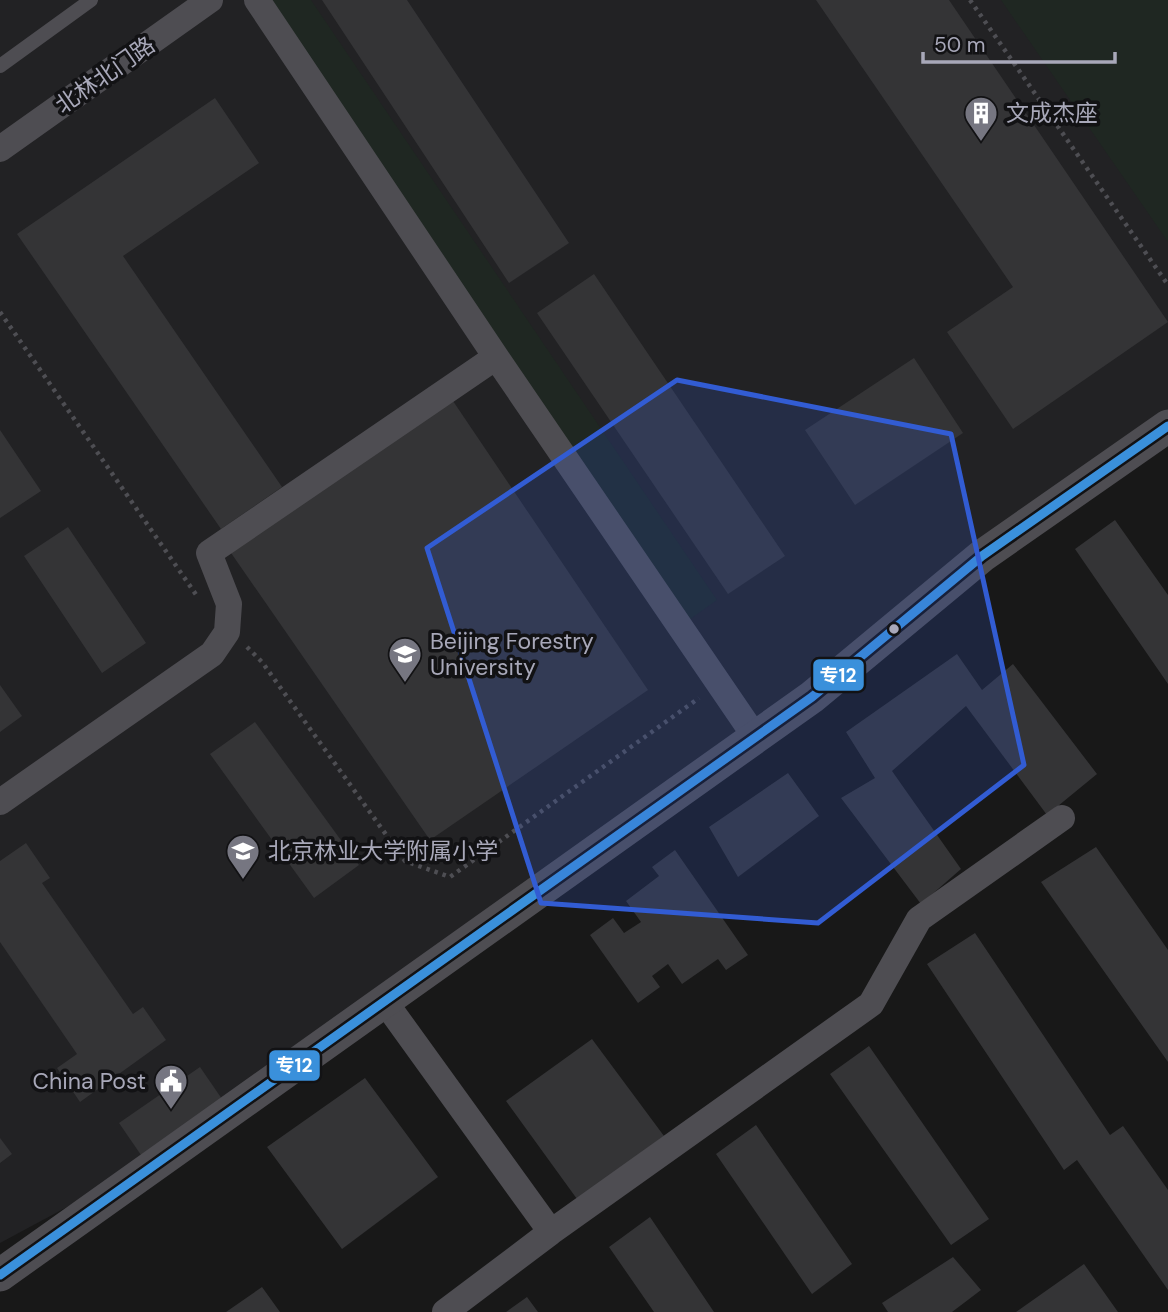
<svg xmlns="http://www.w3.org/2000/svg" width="1168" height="1312" font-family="'DM Sans','Noto Sans SC',sans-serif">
  <rect width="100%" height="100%" fill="#181818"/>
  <path fill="#222224" d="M0,0H1168V429L95,1192L0,1243Z"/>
  <path fill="#1f2722" d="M266,0H311L717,600L682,625Z
    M1001,0H1168V242Z"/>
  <path fill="#343436" d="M322,0H407L569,243L509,283Z
    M816,0H949L1168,322L1013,429L947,332L1013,287Z
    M215,98L259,163L123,256L282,487L221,529L17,234Z
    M594,274L785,556L728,594L537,313Z
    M914,358L963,433L855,505L805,430Z
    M451,398L648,690L430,840L229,550Z
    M0,430L41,491L0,518Z
    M1115,520L1168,595V684L1075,549Z
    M68,527L146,643L102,673L24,556Z
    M957,654L982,690L1013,664L1097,774L1047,815L966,706L892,771L961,869L921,904L841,798L875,778L846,732Z
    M0,685L22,716L0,732Z
    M255,722L359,865L314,898L210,754Z
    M788,773L819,816L738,877L709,827Z
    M26,843L50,878L42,883L133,1014L143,1007L166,1040L80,1102L57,1068L77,1054L0,942V861Z
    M1096,847L1168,950V1062L1041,882Z
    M675,850L748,955L726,970L718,959L682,984L668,964L652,976L660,987L638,1003L590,935L613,918L624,933L641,922L626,901L659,876L652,867Z
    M975,933L1110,1135L1123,1126L1168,1190V1290L1077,1160L1064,1170L927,964Z
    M592,1039L664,1136L577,1199L506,1101Z
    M869,1046L989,1219L951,1245L830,1074Z
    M200,1067L222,1099L141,1155L119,1123Z
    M365,1078L438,1177L342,1249L267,1147Z
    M756,1125L852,1264L812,1294L716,1154Z
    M0,1138L12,1154L0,1163Z
    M650,1217L714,1312H654L609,1247Z
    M953,1257L981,1290L952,1312H888L882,1303Z
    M1084,1264L1118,1312H1016Z
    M262,1287L280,1312H226Z
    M527,1297L538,1312H506Z"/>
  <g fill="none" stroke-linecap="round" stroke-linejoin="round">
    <path stroke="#4e4e53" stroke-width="4.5" stroke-dasharray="3.5 5" stroke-linecap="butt" d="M970,0L1168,285
      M0,312L197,596
      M247,647L262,662L405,861L450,877L699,698"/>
    <path stroke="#4e4d52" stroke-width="14" d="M0,66L91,0"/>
    <path stroke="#4e4d52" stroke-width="26" d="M257,0L496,357L756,738
      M0,149L210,0
      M0,802L212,654L227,632L229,604L209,553L496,357
      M385,1002L551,1232
      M445,1312L551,1232L871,1004L919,919L1062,818"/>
    <path stroke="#4e4d52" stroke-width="33" d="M0,1275L812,697L982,556L1168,426"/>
    <defs>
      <path id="bus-1" d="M0,1275L812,697L982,556L1168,426"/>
    </defs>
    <use href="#bus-1" stroke="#121214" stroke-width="14"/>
    <use href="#bus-1" stroke="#3a90db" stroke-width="9"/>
  </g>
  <path fill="#325cd3" fill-opacity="0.2" stroke="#325cd3" stroke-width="5" stroke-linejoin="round" d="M677,380L951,434L1024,765L818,923L541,903L427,548Z"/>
  <defs>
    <symbol id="building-pin" viewBox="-11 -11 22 30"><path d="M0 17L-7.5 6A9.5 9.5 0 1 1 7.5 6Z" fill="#767681" stroke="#121214"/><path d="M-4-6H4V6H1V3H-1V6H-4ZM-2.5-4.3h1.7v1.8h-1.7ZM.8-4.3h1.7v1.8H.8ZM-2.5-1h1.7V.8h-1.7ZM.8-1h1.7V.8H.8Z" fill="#fff"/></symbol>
    <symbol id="university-pin" viewBox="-11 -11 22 30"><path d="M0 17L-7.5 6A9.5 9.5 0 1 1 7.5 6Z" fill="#767681" stroke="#121214"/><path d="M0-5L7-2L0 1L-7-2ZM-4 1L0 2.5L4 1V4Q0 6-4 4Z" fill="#fff"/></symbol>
    <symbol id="school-pin" viewBox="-11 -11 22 30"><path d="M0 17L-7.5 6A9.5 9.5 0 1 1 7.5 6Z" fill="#767681" stroke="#121214"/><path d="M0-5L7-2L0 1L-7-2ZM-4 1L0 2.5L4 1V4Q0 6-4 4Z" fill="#fff"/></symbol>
    <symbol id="civic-pin" viewBox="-11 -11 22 30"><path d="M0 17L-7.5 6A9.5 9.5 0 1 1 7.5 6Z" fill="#767681" stroke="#121214"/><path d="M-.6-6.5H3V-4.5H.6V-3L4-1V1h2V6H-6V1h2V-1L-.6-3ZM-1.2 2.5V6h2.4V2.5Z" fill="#fff"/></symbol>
  </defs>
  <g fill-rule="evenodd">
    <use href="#building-pin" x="962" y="94" width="38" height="52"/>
    <use href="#university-pin" x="386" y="635" width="38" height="52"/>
    <use href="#school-pin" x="224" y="832" width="38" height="52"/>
    <use href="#civic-pin" x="152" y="1062" width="38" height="52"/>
  </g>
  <circle fill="#a8a8b9" stroke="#121214" stroke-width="2.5" cx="894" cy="629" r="6"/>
  <g text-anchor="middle" stroke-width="7" stroke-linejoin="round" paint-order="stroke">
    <g font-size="23" fill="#a8a8b9" stroke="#121214">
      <text transform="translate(105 75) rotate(-35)" y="8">北林北门路</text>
    </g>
    <g font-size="23" fill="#a8a8b9" stroke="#121214" text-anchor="start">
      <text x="1006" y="121">文成杰座</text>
      <text x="430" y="649">Beijing Forestry<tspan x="430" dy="26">University</tspan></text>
      <text x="268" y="859">北京林业大学附属小学</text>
      <text x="146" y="1089" text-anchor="end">China Post</text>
    </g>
  </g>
  <g stroke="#121214" stroke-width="2.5">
    <rect x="812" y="658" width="53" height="34" rx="7" fill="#3a90db"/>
    <rect x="268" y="1049" width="53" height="33" rx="7" fill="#3a90db"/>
  </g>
  <g font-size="19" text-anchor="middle" font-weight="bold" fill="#fff">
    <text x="838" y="682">专12</text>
    <text x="294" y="1072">专12</text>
  </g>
  <path d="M923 52v10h192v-10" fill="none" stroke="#a8a8b9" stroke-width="3.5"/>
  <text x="934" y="52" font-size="21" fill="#a8a8b9" stroke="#121214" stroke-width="5" paint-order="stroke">50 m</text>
</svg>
